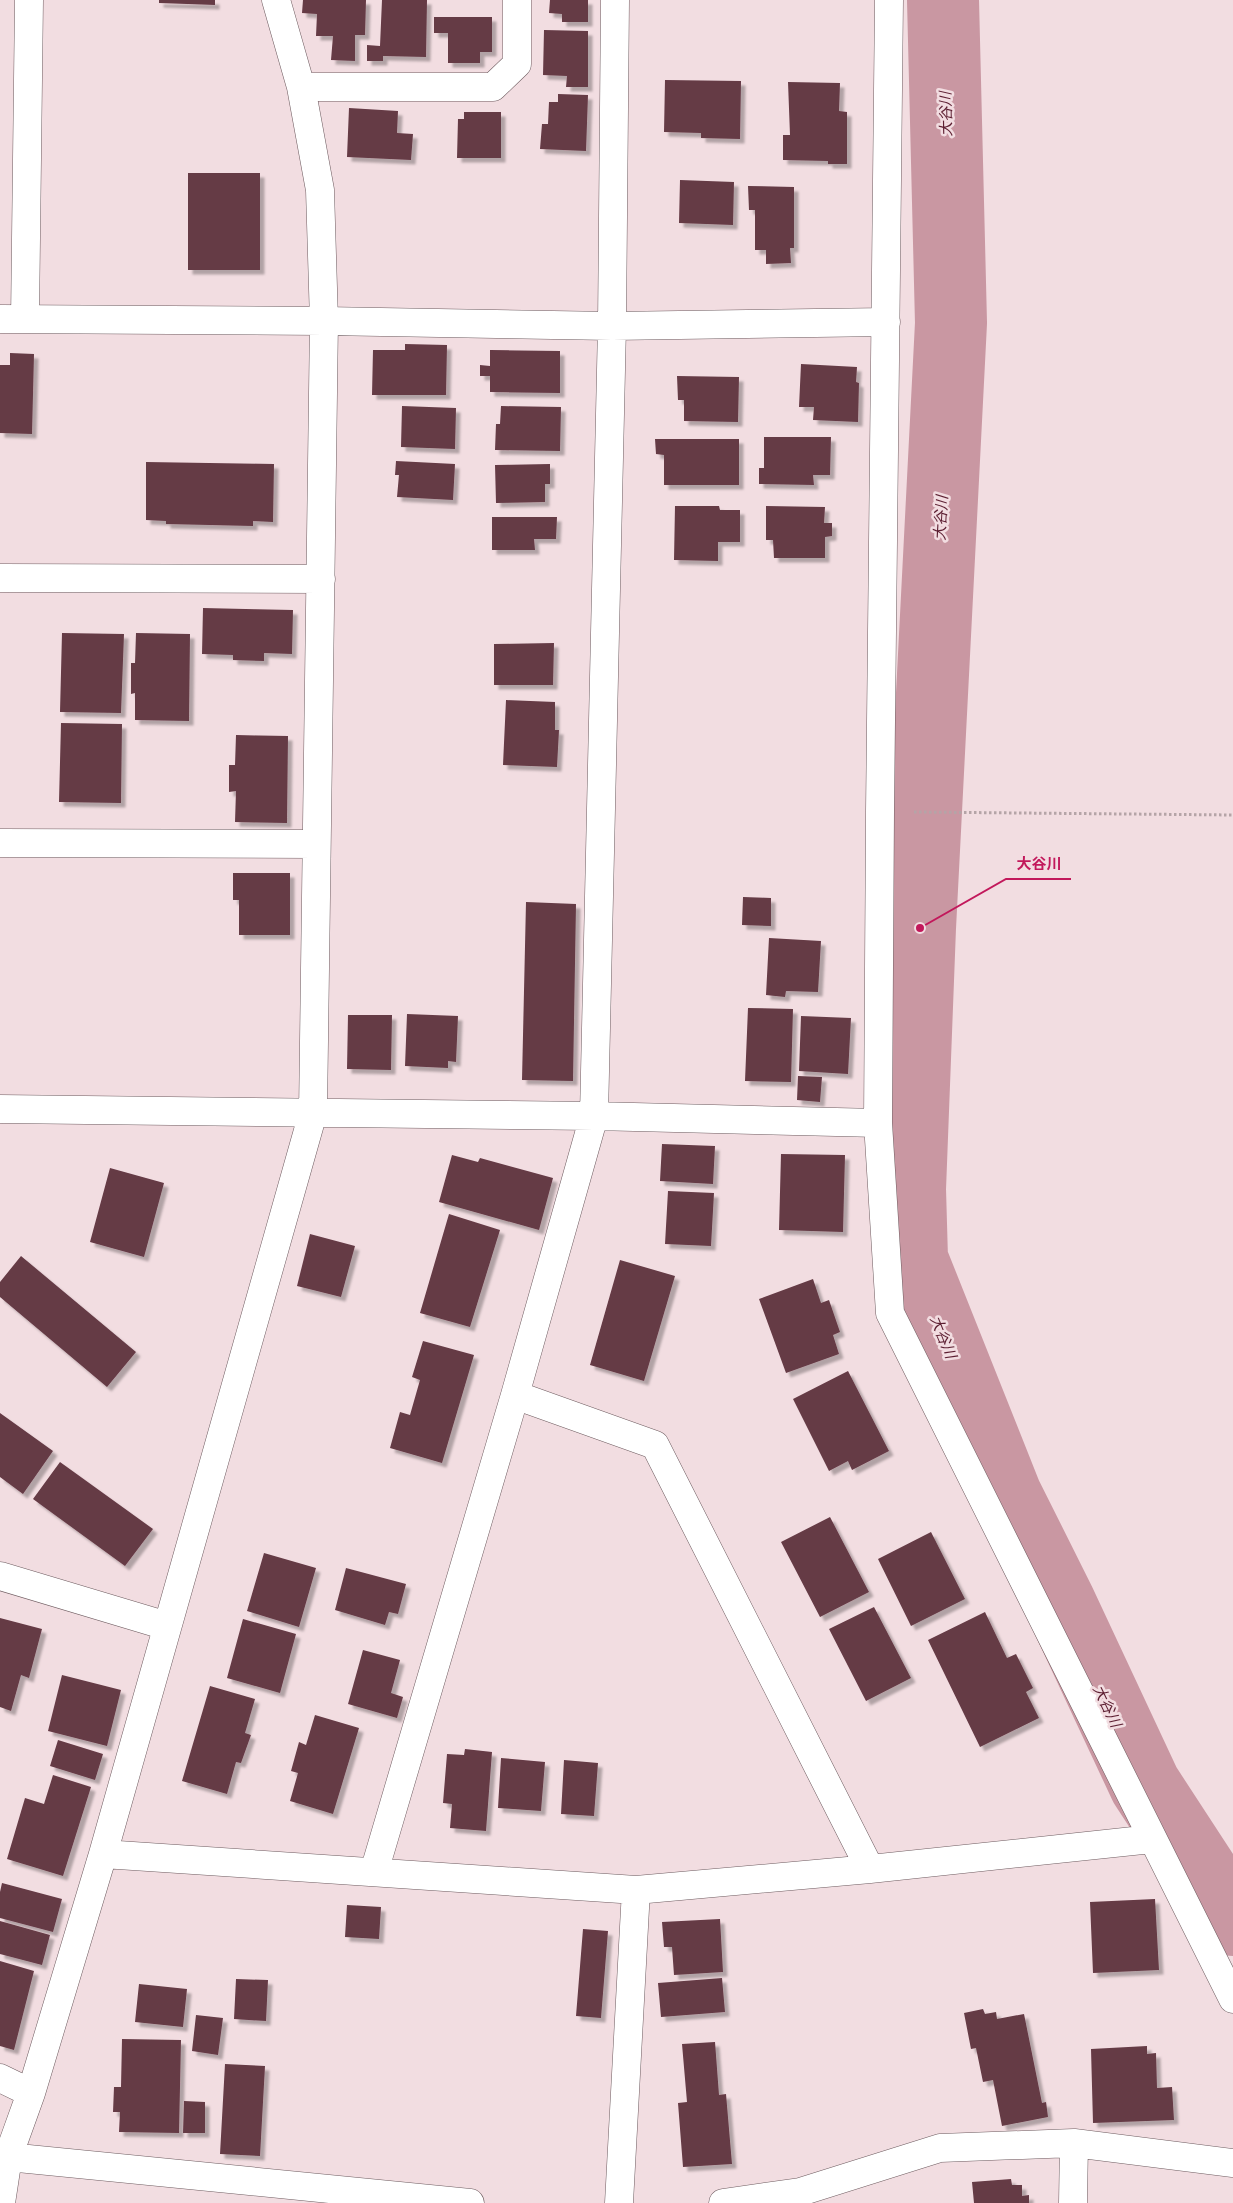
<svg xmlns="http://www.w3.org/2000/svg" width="1233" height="2203" font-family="Montserrat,'Noto Sans JP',sans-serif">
  <defs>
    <filter id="shadow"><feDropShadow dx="4.5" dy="4.5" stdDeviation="1" flood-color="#0004"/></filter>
  </defs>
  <rect width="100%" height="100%" fill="#f2dde1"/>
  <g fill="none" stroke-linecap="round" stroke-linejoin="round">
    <path stroke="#c997a2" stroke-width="72" d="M943,0L951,323L920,928L910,1189L912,1259L1006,1495L1059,1601L1145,1785L1233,1920"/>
  </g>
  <path fill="#653a45" filter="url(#shadow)" d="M159,0H215V5L159,3Z
    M303,0H366L365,35H355V61L331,60L333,36H316L317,14L302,13Z
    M382,0H427L426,57L383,56V61H367V45L380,46Z
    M550,0H588V22H562V14L549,13Z
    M434,17H492V52H480V63H448V33H434Z
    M544,30L588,31V87H566L567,76L543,75Z
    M665,80L741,81L740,139L701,138V133L664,132Z
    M788,82L840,83L839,111L847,112V164H828V161L783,160V135H790Z
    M558,94L588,95L586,151L540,149L542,124H548L549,102H558Z
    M349,108L398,111L397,133L413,134L411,160L347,157Z
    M464,112H501V158H457L458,119H464Z
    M188,173H260V270H188Z
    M680,180L734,182L733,225L679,223Z
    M748,186L794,187V248H790L791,263L766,264V250H755V210H749Z
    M405,344L447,345L446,395H372L373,350H405Z
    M490,350L560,351V393L490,392V376H480V365L490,366Z
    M10,353L34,354L32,434L0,433V365H10Z
    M801,364L857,367L856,382L859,383L858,422L813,420L814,407H799Z
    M677,376L739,377L738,422L684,421V400H678Z
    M402,406L456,408L455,449L401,447Z
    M501,406L561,407L560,451L495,450L496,424H500Z
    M764,437H831L830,475H813L814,485L759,484V468H764Z
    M655,439H739V485H664V455L656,454Z
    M396,461L455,464L453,500L397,497L399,475H395Z
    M146,462L274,464L273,522L253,521V526L166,524V521L146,520Z
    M550,464V484H545V502L496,503L495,465Z
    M675,506H719L720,510H740V542H718V561L674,560Z
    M766,506L825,507L824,523H832V536L825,537V558H774L773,540H766Z
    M492,517H557L556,539H534L535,550H492Z
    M203,608L293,610L292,654L264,653V661L233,660V655L202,654Z
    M62,633L124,634L121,713L60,712Z
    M136,633L190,634L189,721L135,720V693L131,694V663H135Z
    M554,643L553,685H494V644Z
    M506,700L555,702V730H559L557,767L503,765Z
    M61,723L122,724L121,803L59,802Z
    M236,735L288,736L287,823L235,822L236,791L229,792V765H235Z
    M233,873H290V935H239V900H233Z
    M743,897L771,898V926L742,925Z
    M526,902L576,904L573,1081L522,1080Z
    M769,938L821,941L818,992L786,991L785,997L766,995Z
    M748,1008L793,1009L791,1082L745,1081Z
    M407,1014L458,1016L456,1062L448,1061V1068L405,1066Z
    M348,1015H392L391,1070L347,1069Z
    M801,1016L851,1018L848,1074L799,1071Z
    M798,1076L822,1077L820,1102L797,1100Z
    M662,1144L715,1146L713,1184L660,1181Z
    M781,1154L845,1155L843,1232L779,1230Z
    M452,1155L478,1162L480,1158L553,1178L539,1230L439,1202Z
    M110,1168L164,1183L144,1257L90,1242Z
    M668,1191L714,1193L711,1246L665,1244Z
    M449,1214L500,1230L470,1327L420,1313Z
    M310,1234L355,1246L341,1297L297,1286Z
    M21,1256L136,1352L107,1387L0,1297V1282Z
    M620,1260L675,1276L644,1381L590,1365Z
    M813,1279L821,1303L829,1300L840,1332L833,1335L839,1354L786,1373L759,1299Z
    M423,1341L474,1355L442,1463L390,1448L400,1412L410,1415L420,1380L412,1377Z
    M848,1371L889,1451L852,1470L848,1461L829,1471L793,1399Z
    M0,1413L53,1451L23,1494L0,1477Z
    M60,1462L153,1529L125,1566L33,1499Z
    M830,1517L869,1592L820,1617L781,1542Z
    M931,1532L965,1599L911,1626L878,1559Z
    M264,1553L316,1568L299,1627L247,1611Z
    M346,1568L406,1584L398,1614L389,1612L385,1625L335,1610Z
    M874,1607L911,1678L866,1701L829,1629Z
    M985,1612L1007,1658L1016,1654L1033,1688L1026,1692L1039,1718L980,1747L928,1640Z
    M0,1618L42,1629L29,1678L21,1675L11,1711L0,1707Z
    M243,1619L296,1634L280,1693L227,1678Z
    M363,1650L400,1660L391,1693L403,1697L397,1718L348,1704Z
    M62,1675L121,1690L107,1746L48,1731Z
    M210,1686L255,1699L245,1733L251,1735L241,1763L236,1762L227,1794L182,1781Z
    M315,1715L359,1728L333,1814L290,1801L298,1773L291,1771L299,1742L306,1745Z
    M58,1740L103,1754L95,1780L50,1766Z
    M465,1749L492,1752L486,1831L450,1828L452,1804L443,1803L447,1754L464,1755Z
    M501,1758L545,1762L541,1811L498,1808Z
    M564,1760L598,1763L594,1816L561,1814Z
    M53,1775L91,1787L63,1876L7,1859L25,1798L44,1804Z
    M2,1883L62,1899L53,1932L0,1918V1892Z
    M1155,1899L1159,1970L1093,1973L1090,1902Z
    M347,1905L381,1907L379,1939L345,1937Z
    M720,1919L723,1972L674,1975L672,1947H664L662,1922Z
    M0,1921L50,1935L42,1965L0,1954Z
    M583,1929L608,1931L601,2018L576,2016Z
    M0,1961L34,1971L14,2050L0,2046Z
    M722,1978L725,2012L661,2017L658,1983Z
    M236,1979L268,1980L266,2021L234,2019Z
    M139,1984L187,1989L183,2027L135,2022Z
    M983,2009L985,2014L996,2012L997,2019L1024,2014L1042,2103L1046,2102L1048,2117L1002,2126L993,2080L983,2082L976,2048L971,2049L964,2013Z
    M196,2015L223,2018L218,2055L192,2051Z
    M122,2039L181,2040L179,2133L119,2132L120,2112H113L114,2087H121Z
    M715,2042L719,2095L726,2094L732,2164L683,2167L678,2103L687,2102L682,2044Z
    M1147,2046V2054L1156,2053L1157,2088L1172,2087L1174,2120L1093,2123L1091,2049Z
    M225,2064L265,2066L260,2156L220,2154Z
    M184,2101L205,2102V2133H183Z
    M1011,2179L1012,2185H1022V2196L1029,2195V2203H974L972,2182Z"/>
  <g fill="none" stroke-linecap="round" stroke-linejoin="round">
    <defs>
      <path id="minor" d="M889,0L880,812L878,1123L890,1313L1233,1999
        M301,87H493L517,64V0
        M0,319L324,321L612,326L886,322
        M25,319L29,0
        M0,578L321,579
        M0,843L316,844
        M0,1109L594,1116L878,1123
        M515,1395L655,1445L870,1869
        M0,1576L167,1626
        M103,1854L636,1890L870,1869L1152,1839
        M374,1872L515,1395L594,1116L612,326L615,0
        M0,2078L31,2093
        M8,2157L470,2203
        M1,2203L8,2157L31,2093L103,1854L313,1113L324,321L320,190L301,87L276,0
        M619,2203L636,1890
        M723,2203L800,2192L940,2148L1074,2143L1233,2163
        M1073,2203L1074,2143"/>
    </defs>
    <use href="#minor" stroke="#6e5c60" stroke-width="29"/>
    <path stroke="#b5a4a7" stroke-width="3" stroke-dasharray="2.5 2.5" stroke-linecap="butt" d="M914,812L1233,815"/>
    <use href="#minor" stroke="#fff" stroke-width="28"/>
  </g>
  <g text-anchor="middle" stroke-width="5" stroke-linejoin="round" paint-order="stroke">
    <g font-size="15" font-style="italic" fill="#5c1e31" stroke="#f2dde1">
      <text transform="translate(946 114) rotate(-91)" y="5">大谷川</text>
      <text transform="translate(941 518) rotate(-87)" y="5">大谷川</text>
      <text transform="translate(943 1337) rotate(68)" y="5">大谷川</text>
      <text transform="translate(1107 1706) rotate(64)" y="5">大谷川</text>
    </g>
  </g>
  <path fill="none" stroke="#c2185b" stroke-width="2" d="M920 928L1006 879H1071"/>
  <circle fill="#c2185b" stroke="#f2dde1" stroke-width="2" cx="920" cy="928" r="5"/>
  <g font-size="15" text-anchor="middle" font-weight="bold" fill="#c2185b" stroke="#f2dde1" stroke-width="5" stroke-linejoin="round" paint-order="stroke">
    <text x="1039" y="869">大谷川</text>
  </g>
</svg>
